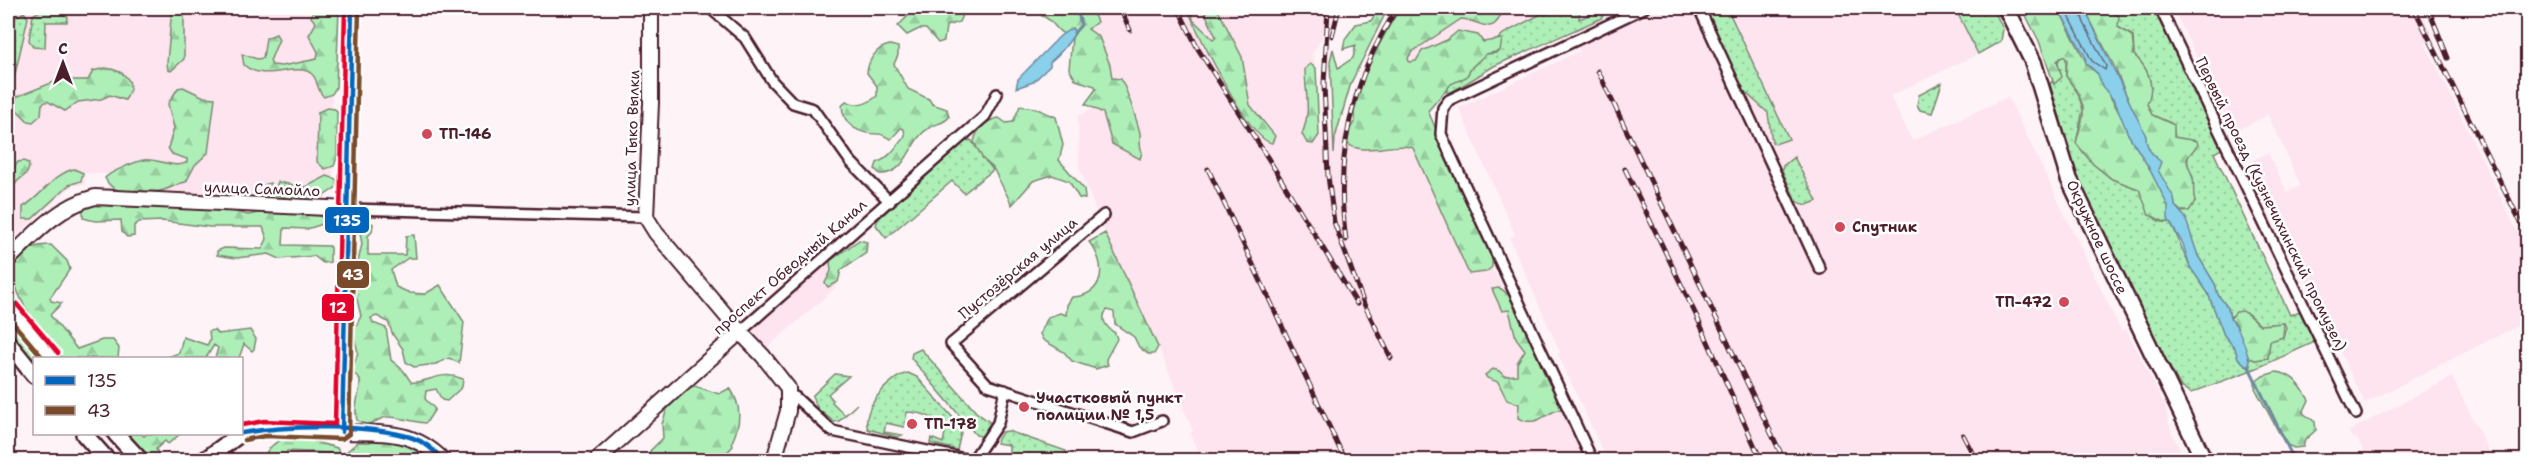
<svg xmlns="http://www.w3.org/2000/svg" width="2535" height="468" font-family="'Shantell Sans',sans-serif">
  <defs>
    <pattern id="green-dots" width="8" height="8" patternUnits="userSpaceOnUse" patternTransform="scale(1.5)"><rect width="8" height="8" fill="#aeefb8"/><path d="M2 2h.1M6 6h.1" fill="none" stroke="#97cc9e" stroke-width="1.8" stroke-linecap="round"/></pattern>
    <pattern id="forest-firs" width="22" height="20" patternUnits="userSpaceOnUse" patternTransform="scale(1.5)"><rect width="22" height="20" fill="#aeefb8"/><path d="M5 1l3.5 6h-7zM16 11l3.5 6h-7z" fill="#97cc9e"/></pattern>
  </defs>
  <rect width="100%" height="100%" fill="#fef3f7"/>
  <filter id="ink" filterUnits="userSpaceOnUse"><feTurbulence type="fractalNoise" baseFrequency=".0167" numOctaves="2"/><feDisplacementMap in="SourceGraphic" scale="12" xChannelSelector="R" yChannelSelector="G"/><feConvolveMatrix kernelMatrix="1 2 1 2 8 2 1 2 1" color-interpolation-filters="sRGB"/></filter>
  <g filter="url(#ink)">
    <path fill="#fde4ee" d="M8,8H331L333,182L317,196L228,193V181L206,180L205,193L108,188L109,174L85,173V185H73L8,243Z
      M1091,8H1187L1191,15L1192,8H1203L1217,38L1213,39L1193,19L1238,104L1265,142L1271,128L1250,105L1242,57L1217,8H1338L1312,55L1316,68L1313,65L1304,73V83L1309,95V106L1304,140L1310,144L1318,139L1319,135L1331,133L1333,151L1337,130L1351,133L1359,149H1393L1407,145L1413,148L1469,274L1492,267L1503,289H1493L1502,311H1510L1512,314L1519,341L1525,347L1517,363V375L1504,376L1499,371L1495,380L1503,389L1507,400L1519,404L1538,422L1553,411L1561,409V406L1586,460H1203L1190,434L1193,431L1160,351L1105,233L1079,167L1078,116L1095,108L1139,130L1133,117L1131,99L1124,86L1112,78L1110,65L1099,37L1088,29L1096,14Z
      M1503,8H1539L1543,13L1491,42H1483L1481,38L1447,40L1422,51L1416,61L1408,62L1409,54L1458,20L1465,19L1487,27L1496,22Z
      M1660,8H1955L1978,54L1890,96L1912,141L2008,97L2121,331L2126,329L2165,406L2171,432L2185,460H1607L1558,354L1560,352L1510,239L1515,234L1459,108L1580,51L1578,46Z
      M2173,8H2421L2433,39L2425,43L2527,251V321L2365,403L2249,162L2268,153L2287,192L2301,186L2268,115L2233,132Z
      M830,261L831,271L826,285L830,287L835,285L834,289L767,348L751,329Z
      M2452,377L2493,460H2368L2357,438L2353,439L2349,431Z"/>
    <path fill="url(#green-dots)" stroke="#7c8772" stroke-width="1.5" d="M1554,8H1580L1579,19L1594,13L1591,8H1599L1604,13L1602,18L1494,66L1452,92H1446L1450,84L1466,77L1472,67L1486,54L1496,53L1501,40L1498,39L1503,34L1541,14L1546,15Z
      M1705,8H1727L1789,139L1775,144L1772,142L1768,113L1744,91Z
      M1955,8H1993L2003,29L2001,41L1978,54Z
      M2103,8H2153L2223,148L2214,153L2290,315L2300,311L2315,342L2257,368L2191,393L2181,387L2158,346L2077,176L2050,84L2052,81L2054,84L2059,58L2066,56V76L2078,93L2083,110L2076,143L2093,164L2112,179L2139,189C2147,203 2149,226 2171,222L2190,267L2208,293L2224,335L2235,348L2238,358L2248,367L2250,364L2248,357L2255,360L2268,358L2270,341L2283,337L2286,327L2284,323L2260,325L2247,313L2231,316L2230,319L2228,308L2218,295L2215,284L2198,256L2181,211L2185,212L2195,202C2191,191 2194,186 2193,179C2189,166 2182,158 2195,148L2193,141L2174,138V129L2171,123L2152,115L2147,104C2155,86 2149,68 2134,55L2133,36L2118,27L2116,14Z
      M41,10H59L68,17L67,22H46L45,48L33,47L29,40L33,15Z
      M24,12L28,18L14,78L8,91V22Z
      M1942,83L1932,113L1920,110L1917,105L1919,95Z
      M967,140H971L993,170L964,193L952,181L886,238L876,225L878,219Z
      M1794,157L1817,201L1807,205L1797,202L1782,171L1783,166Z
      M8,313L46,358H34V363L8,332Z
      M921,349L976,412L992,424L985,437L976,435L911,358L912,353Z
      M908,373L917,377L962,428L957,450L930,443L931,438L943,443L946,428L939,426L938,429C933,414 922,413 907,412L904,427L886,423L884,432L902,435L897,437L868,429C860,410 890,376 908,373Z
      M835,374L849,376L828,394L833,400L832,402L845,415L857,404L839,421L834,422L818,409L812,396Z
      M1008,431L1066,451L1069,460H1001L999,456L1009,455V445L996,443L1002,432Z"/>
    <path fill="url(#forest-firs)" stroke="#7c8772" stroke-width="1.5" d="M172,8L184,10V59L171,71L168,70L167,63Z
      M314,8H339L336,87L332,94L324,97C315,89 319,75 307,71C289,65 263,82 244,65L242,54L257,59L263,58L266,38L276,34L279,39L270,61L272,65L282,66L317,59L318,52L309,35L316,23L311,17Z
      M904,8H963L964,11L959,22L946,26L944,41L938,43L926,29H919L907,35L898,26L910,14Z
      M1041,8H1091L1097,22L1088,29L1099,37L1110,65L1112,78L1121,79C1129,95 1134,112 1139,129C1142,137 1138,144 1142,152L1140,159L1112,144L1103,113L1085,104L1096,89L1095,86L1076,80L1069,69L1072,38L1075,33L1072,28L1064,34C1055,30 1053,19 1042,16Z
      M1187,8H1192L1193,20L1213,39L1216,37L1203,8H1217L1242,57L1250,105L1275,136L1272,143C1250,142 1197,31 1187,8Z
      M1379,8H1388L1351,83L1335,138L1334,154L1330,61L1333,49L1338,68L1353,58L1356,45L1343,49L1345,39L1356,24L1371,21Z
      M1400,8H1503C1494,40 1481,20 1461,19L1412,52L1408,58L1409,62L1416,61L1422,51L1447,40L1458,31L1478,35L1483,42L1502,39L1500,51L1486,54L1472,67L1466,77L1451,84L1428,111L1492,256V267L1486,272L1469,274L1413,148C1399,141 1360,157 1347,143L1348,132L1355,121C1348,97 1387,29 1400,8Z
      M2022,8H2058L2088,66L2098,74L2125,124L2128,134L2148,166L2168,205L2171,222H2165L2149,215L2139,189L2112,179L2093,164L2076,143L2083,117V106L2078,93L2066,76L2067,59L2063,56L2057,61L2062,77L2054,84L2039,41Z
      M2084,8H2103L2119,16L2118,27L2132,36L2134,55C2149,69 2155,86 2147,104L2152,115L2174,125V137L2197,141L2198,145C2180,164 2188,159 2193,179C2195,187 2192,191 2195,202L2189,211H2181L2175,206L2174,198L2162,181L2115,68Z
      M890,45L898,47V55L894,64L908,89L929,99L932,104L947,109L949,117C944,124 936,123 929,128C908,140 909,174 880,174L875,169L877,163C889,158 896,147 905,136L904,129L901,128L891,139C886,138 883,133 878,134C861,134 843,127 842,106L846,101C859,107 866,105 877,96V86L867,73C868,60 877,47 890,45Z
      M1310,64L1316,68L1319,135L1313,144L1307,143L1302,134C1312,109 1305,95 1305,69Z
      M105,68C124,70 138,82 125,100L110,95L101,99L78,102L65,111L47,101L42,104L41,115L33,122L28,121L14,107L16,97L59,80H88L93,71Z
      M183,87L204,97L215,98L208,153L195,165L186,182C177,183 169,190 159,191C142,191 113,198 105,178C110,172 137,161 144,160C158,158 176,170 187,162V159L172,154L168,148L174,128L168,104L178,88Z
      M1020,106L1035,108L1056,117L1063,145L1059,160L1084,189L1085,199L1079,198L1069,181L1052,175L1033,181L1012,205L993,168L983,159L974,142C976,129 987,120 999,118L1006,123L1013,122Z
      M327,108L335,109L337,112V158L334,166L325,169L317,162L318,112Z
      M24,161L29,164C29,177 22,175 16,183C9,192 10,200 10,210L8,213V176L18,162Z
      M74,169L83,173L81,181L69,185L32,219H23V207C41,197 53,174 74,169Z
      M327,176L336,179L337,187L319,199L299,202L259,197C259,189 261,185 270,183L269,194L284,196L286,187L276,186L278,182L306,187Z
      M93,204L207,205L248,215L264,212L316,214L324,218L323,224L307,229L284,228L283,245L330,246V262L323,263L314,256L280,259L269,254L236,258L217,255V251L224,248L262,249L267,239L263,227H210L162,221L139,222L134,226V236L127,237L122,232L121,220L95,221L83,218V210Z
      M368,221L373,224L372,232L368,236V255H405L406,236L414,235L416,258H408L391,270L396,287L410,293L425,294L440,285L464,322L459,363L449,358L436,364L414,367L406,362L403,349L393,335L388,322L377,316L371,318L373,323L386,328L391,360L403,370L411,382C428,384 440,369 463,379L462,387L447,401L442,400L436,389L426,391L425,399L435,409L426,423C417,423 396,416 388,417C376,418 370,430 357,420C352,405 364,385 359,378C357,376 354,374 352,372L358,352L353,332L361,316L356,295V271L362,244L359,227Z
      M1105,233L1158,347L1154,354H1148L1139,347L1134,337L1115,324L1114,312L1107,310C1099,319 1107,328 1115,333L1117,339L1106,359L1108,365L1096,369L1072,361L1064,352L1043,340L1040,334L1048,317L1060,313L1066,315L1067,305L1072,297C1106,296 1107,263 1089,242Z
      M859,240L867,242L866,253L841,270L838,282L828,287L825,283L831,271L830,261Z
      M51,245L67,261L70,269L50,298L51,301L62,303L50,315L77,349L102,340H113L119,348L118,358H62C45,334 0,286 17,257C29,248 35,245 51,245Z
      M1499,288C1520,296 1538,360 1547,380C1552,391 1561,396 1561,409C1544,413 1537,428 1518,418L1519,404L1507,400L1498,382L1487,378L1485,375L1493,369L1499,371L1504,376L1517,375V363L1525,350L1516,338L1509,310L1502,311L1492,289Z
      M2243,311L2260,325L2284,323L2283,337L2270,341L2268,358L2255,360L2248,357L2236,324L2230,319L2236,312Z
      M214,330L218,334L250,330L256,339L254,349L252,351L244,344L239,358H215L218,348L214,345L206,358H165L179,353L183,337L207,345L210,340L209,331Z
      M2276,372C2294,374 2300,385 2309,400L2303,413L2315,422L2316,430L2305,440L2303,447L2294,448L2285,444L2255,388V382L2263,376Z
      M695,386L719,394L730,388C742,406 741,423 732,442L733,446L720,460H648L650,451L663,438L662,424L667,409L688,388Z
      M128,434H141L144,436L147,434H180L168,444L165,441L156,449L161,460H149Z
      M380,438C400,440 413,448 430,460H347L345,453L358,442H370Z
      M282,440H308L337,448L340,454L337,460H330V453L287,451L286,460H264C264,452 274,442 282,440Z"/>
    <path fill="#8ad0eb" stroke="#70899e" stroke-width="1.5" d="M2058,8H2084L2146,136C2146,149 2153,155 2161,162L2158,170L2174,198L2175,206L2185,217L2198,256L2215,284L2218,295L2228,308L2230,319C2240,326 2247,352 2250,364L2248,367L2238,358L2235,348L2224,335L2208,293L2190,267L2183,244L2168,219V206L2148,166L2128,134L2115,102L2102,86L2098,74L2086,63L2085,56Z
      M1072,28L1075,33C1068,44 1061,53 1050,62V66L1033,82L1016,88L1018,79L1060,36Z"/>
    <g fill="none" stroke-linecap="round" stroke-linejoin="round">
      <path stroke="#646678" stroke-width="1.5" d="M2065,8L2092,61L2105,70L2106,66L2084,23L2079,8"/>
      <path stroke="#70899e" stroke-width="3" d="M1074,33L1081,25L1077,8
        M2248,365L2294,460"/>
      <defs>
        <path id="street" d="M710,8L745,38L772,81L793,103L813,109L850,161L890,202
          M1699,8L1820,269
          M2160,8L2356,414
          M349,209L646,217
          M1104,215L951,344L988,385L1133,432L1162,421
          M740,332L985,116L997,94
          M789,398L795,397L832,431L970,460
          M973,460L998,423L1005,390
          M1592,460L1441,134L1443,108L1449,100L1644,8"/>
        <path id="secondary" d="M651,8V103L646,217L656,233L740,332L763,356L788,388V411L774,460
          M8,260C34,234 59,206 95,197L349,209
          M342,432C383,433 412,429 443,460
          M597,460L740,332"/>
        <path id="primary" d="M2006,8L2033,62L2069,179L2204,460
          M8,306L52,358
          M8,343L34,375
          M242,433L264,428L342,432L352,8
          M84,434L107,460
          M116,434L140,460
          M205,460L240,434"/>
      </defs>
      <use href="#street" stroke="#4a1f2b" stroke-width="14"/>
      <use href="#secondary" stroke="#4a1f2b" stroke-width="18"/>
      <use href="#primary" stroke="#4a1f2b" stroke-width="20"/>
      <use href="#street" stroke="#fff" stroke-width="9"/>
      <use href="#secondary" stroke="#fff" stroke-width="14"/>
      <use href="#primary" stroke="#fff" stroke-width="15"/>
      <defs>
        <path id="rail" d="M1120,8L1130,30
          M1178,8L1198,49L1271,163L1357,304
          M1328,8L1324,84L1328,176L1334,222L1364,304L1391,358
          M2414,8L2528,237
          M2428,8L2448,58
          M1332,36L1339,8
          M1598,71L1784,460
          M1208,169L1345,460
          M1625,169L1696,315L1761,460
          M1346,240C1334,157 1352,79 1397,8
          M1963,435L1976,460"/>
      </defs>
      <use href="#rail" stroke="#4a1f2b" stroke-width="5"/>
      <use href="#rail" stroke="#fff" stroke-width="3" stroke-dasharray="9" stroke-linecap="butt"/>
      <defs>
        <path id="bus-1" d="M342,432L352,8
          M242,433C285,425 372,424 413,438C425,442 435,451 443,460"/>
        <path id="bus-2" d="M8,317L43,358
          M244,440L265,436L342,439L349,434L359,8"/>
        <path id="bus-3" d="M14,301L58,353
          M242,425L264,421L335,424L345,8"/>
      </defs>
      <use href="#bus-1" stroke="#fff" stroke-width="9"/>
      <use href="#bus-2" stroke="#fff" stroke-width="9"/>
      <use href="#bus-3" stroke="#fff" stroke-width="9"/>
      <use href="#bus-1" stroke="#0065bd" stroke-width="4.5"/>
      <use href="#bus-2" stroke="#7a4b2a" stroke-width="4.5"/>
      <use href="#bus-3" stroke="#e4002b" stroke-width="4.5"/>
    </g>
  </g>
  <g fill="#d1495b" stroke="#fff" stroke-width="2">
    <circle cx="427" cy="134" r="6"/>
    <circle cx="1840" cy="227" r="6"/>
    <circle cx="2064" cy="302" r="6"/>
    <circle cx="1024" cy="407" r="6"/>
    <circle cx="912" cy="424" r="6"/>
  </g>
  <g text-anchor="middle" stroke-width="5" stroke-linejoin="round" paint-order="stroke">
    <g font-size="15" font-weight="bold" fill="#4a1f2b" stroke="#fff" text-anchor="start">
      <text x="439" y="139">ТП-146</text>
      <text x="1852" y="232">Спутник</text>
      <text x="2052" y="307" text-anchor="end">ТП-472</text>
      <text x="1036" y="403">Участковый пункт<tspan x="1036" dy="17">полиции № 1,5</tspan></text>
      <text x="924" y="429">ТП-178</text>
    </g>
    <g font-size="15" fill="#4a1f2b" stroke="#fff">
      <text transform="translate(632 138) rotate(-88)" y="5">улица Тыко Вылки</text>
      <text transform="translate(262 189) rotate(2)" y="5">улица Самойло</text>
      <text transform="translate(2271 204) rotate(64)" y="5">Первый проезд (Кузнечихинский промузел)</text>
      <text transform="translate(2097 237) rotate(65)" y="5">Окружное шоссе</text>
      <text transform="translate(790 267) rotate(-41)" y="5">проспект Обводный Канал</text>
      <text transform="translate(1018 268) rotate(-40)" y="5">Пустозёрская улица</text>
    </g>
  </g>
  <g stroke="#fff" stroke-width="2">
    <rect x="324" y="206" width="46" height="28" rx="6" fill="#0065bd"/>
    <rect x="336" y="260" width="34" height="29" rx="6" fill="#7a4b2a"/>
    <rect x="321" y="293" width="34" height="29" rx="6" fill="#e4002b"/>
  </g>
  <g font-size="16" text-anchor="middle" font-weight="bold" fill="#fff">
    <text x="347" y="226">135</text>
    <text x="353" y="280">43</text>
    <text x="338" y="313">12</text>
  </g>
  <rect width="2535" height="468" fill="none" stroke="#fff" stroke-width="30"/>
  <rect x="15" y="15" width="2505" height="438" fill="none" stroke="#4a1f2b" stroke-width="2" filter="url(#ink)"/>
  <rect x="33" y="357" width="210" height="78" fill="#ffffff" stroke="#b7a5aa" stroke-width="1.5"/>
  <rect x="45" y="376" width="30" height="9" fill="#0065bd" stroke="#b7a5aa" stroke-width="1.5"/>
  <text x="87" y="387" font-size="18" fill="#4a1f2b">135</text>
  <rect x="45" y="406" width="30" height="9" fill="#7a4b2a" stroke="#b7a5aa" stroke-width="1.5"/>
  <text x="87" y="417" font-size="18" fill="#4a1f2b">43</text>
  <g transform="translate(63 63)" stroke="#ffffff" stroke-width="4.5" paint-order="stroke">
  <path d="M0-4.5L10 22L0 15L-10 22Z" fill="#4a1f2b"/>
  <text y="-9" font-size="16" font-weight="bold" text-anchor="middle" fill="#4a1f2b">С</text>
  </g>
</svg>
